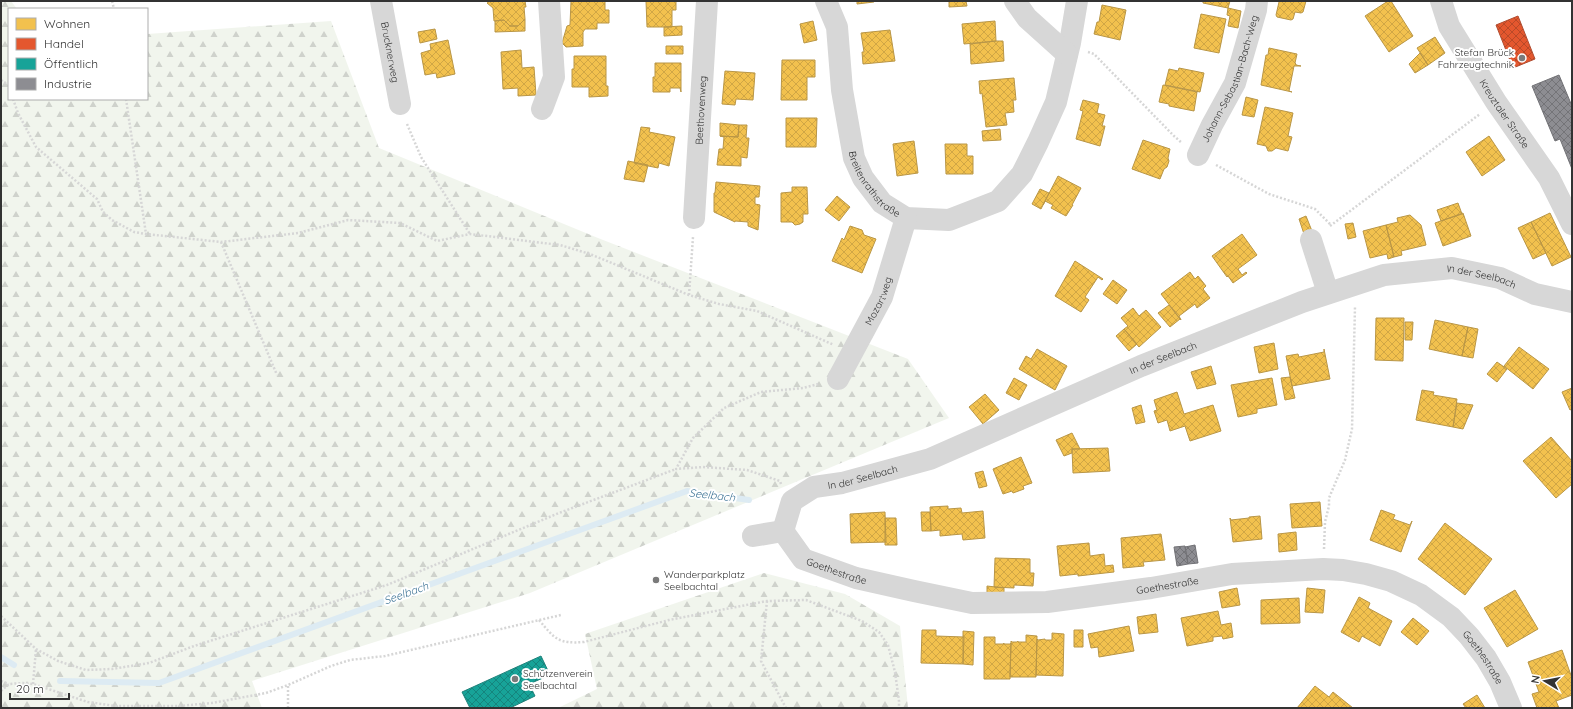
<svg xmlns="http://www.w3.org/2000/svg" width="1573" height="709" font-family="Quicksand,sans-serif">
  <defs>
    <pattern id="forest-firs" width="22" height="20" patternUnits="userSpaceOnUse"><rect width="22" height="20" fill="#f1f5ed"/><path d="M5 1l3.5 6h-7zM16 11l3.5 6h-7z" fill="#cfd2cc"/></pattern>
    <pattern id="homes-cross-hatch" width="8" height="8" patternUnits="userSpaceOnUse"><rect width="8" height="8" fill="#f2c14e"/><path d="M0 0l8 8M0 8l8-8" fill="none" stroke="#d0a645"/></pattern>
    <pattern id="shops-cross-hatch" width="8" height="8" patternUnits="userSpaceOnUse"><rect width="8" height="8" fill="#e4572e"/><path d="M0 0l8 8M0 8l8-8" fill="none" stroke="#b94928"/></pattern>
    <pattern id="public-cross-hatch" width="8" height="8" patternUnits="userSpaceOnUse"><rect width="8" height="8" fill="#17a398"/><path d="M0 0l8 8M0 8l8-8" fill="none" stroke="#15857d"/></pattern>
    <pattern id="industry-cross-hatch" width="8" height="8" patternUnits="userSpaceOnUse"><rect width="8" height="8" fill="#8d8d92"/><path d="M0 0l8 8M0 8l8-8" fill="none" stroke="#747478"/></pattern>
  </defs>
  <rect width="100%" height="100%" fill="#fff"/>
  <path fill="url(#forest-firs)" d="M1,1H11L17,9H9V99H147V34L331,21L379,148L598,238L908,359L949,418L530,593L252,681L262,708H1Z
    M764,573L845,594L900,626L908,708H558L597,689L585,634Z"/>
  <path fill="url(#homes-cross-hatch)" stroke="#b99646" d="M490,1H525L526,7H524L525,19L518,26H510L504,20L494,21L493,8L487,3Z
    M571,1H605V10H609V23H597V29H585L583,32V46L566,47L562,43L567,26L570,25Z
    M646,1H676V10H672V27H647Z
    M857,1H874V2L857,4Z
    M949,1H966L967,6L949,7Z
    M1203,1H1230L1228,8L1203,3Z
    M1280,1H1306L1303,12L1301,13L1295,12L1293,19L1291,20L1277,17L1276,15L1279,2Z
    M1388,1H1391L1413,36L1389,52L1365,16Z
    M1102,5L1126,10L1120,40L1094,34L1097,22H1099Z
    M1228,8L1241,11L1238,28L1228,26L1230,16L1227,15Z
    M1201,14L1226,19L1219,53L1194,48Z
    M525,19V31L495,32V21L504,20L510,26H518Z
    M813,21L817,40L804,43L800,24Z
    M995,21L996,41L964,44L962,24Z
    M682,26V35L664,36V27Z
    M435,29L437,39L420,43L418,32Z
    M890,30L895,61L863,64L862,52H864L861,33Z
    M1435,37L1445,53L1428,65L1417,48Z
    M448,40L455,74L437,78L436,73L425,75L421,53L431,50L430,44Z
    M996,41H1003L1004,61L971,64L970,44Z
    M666,46H683V54H666Z
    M1269,48L1297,54L1295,63L1296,64V65L1301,66H1294L1289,91L1292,92L1261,85L1266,55H1268Z
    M521,50L522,68L534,67L536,95L518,96V88L503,89L501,52Z
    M1420,53L1428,65L1415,73L1409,64Z
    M574,56H606V86H608V96L589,97V87H572V69H574Z
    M782,60H815V77H807V100H781Z
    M655,63H681V92L680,88H670V92H653V77H655Z
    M1179,68L1204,73L1200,92L1165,85L1169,69L1178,71Z
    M725,71L755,73L753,100L736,99L735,105L722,104Z
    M1014,78L1016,100H1013L1014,112L1005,113L1007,125L986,127L982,93L980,94L979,81Z
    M1163,85L1197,92L1194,111L1169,106V104L1159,102Z
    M1246,97L1258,100L1254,117L1242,115Z
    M1083,100L1099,104L1097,113L1105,115L1102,126H1105L1100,146L1076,139L1083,111L1080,110Z
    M1265,107L1293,113L1288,136L1292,137L1288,151L1276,148L1272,151H1268L1266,146L1257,144Z
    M786,118H817L816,147H786Z
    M720,123L739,125L738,137L720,136Z
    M739,125H747L746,138H749L747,158L741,157V166L717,165L719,149H723L724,137L720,136L738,137Z
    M641,127L650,128L649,132L675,137L669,166L659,163L658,168L634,163Z
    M1000,129L1001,140L983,141L982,131Z
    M1489,136L1505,160L1482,176L1466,152Z
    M1143,140L1170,149L1168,158L1169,161L1167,167L1164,169L1160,179L1132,169Z
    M914,141L918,173L897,176L893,144Z
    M945,144H967V156H973V174H946Z
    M628,161L648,165L644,182L624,179Z
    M1058,176L1081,188L1072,205H1073L1066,216L1051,208L1053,205L1045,201L1043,205Z
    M716,182L760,186L759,197H755V204L760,205L758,230L748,226V222L735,221V222L714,212V193H715Z
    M792,187H807L808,214H803V222L800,224L795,225L792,222H781V193L792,192Z
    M1040,189L1049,193L1041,209L1032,204Z
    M837,196L850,207L839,221L825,210Z
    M1458,203L1462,214L1441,221L1437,210Z
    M1463,213L1471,236L1443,246L1435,223Z
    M1550,213L1571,257L1552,266L1531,222Z
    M1410,215L1421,225L1426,245L1401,251L1402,255L1394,257L1386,225L1398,222L1397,218Z
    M1306,216L1312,231L1304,234L1299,219Z
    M1531,222L1546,253L1533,259L1518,228Z
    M1353,223L1356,237L1348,239L1345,224Z
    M1386,225L1394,257L1388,259L1387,254L1370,258L1363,231Z
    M850,226L862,230L864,235L876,239L862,273L832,261L842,238L844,240Z
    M1242,234L1257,255L1238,269L1242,275L1246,272L1247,273L1233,283L1228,276L1227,277L1212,256Z
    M1075,261L1103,279L1102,280L1098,277L1085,297L1089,300L1081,312L1055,296Z
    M1190,272L1195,279L1198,276L1206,286L1203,289L1210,298L1197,308L1195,304L1179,316L1181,320L1161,294Z
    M1113,280L1127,290L1117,304L1103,294Z
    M1169,305L1180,319L1170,327L1158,313Z
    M1133,308L1139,316L1146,310L1161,327L1139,347L1124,329L1128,326L1121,318Z
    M1376,318H1404L1403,361L1375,360Z
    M1435,320L1468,327L1462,356L1429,349Z
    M1405,322H1413L1412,340H1405Z
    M1468,327L1478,329L1473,358L1462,356Z
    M1124,329L1137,344L1129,351L1116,336Z
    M1274,343L1278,369L1259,373L1254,347Z
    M1519,347L1549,369L1533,389L1504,366Z
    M1037,349L1067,366L1055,390L1019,369L1026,356L1031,359Z
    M1324,349L1330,379L1292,386L1286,356L1298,354L1299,357L1324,352Z
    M1497,362L1507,369L1497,382L1487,374Z
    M1211,366L1216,384L1197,389L1191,372Z
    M1290,377L1295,398L1285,400L1281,378Z
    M1014,378L1027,385L1019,400L1006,393Z
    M1272,378L1277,405L1257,409V413L1238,417L1231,385Z
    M1572,388V409L1570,410L1562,392Z
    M1422,390L1434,392L1433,395L1457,399L1453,427L1416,420Z
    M1177,392L1184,414L1213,405L1221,431L1190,441L1185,426L1170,431L1167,420L1158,423L1154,411L1157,410L1154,400Z
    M985,394L999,410L983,424L969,407Z
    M1457,403L1473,405L1463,429L1453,427Z
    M1141,405L1145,422L1136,424L1132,408Z
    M1072,433L1080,449H1072V453L1064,456L1056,440Z
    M1551,437L1572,461V484L1556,498L1523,461Z
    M1108,448L1110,471L1073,473L1072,449Z
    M1021,457L1032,483L1023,486L1024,489L1013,493L1012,491L1003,494L993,469Z
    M983,471L987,486L979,488L975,473Z
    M1320,502L1322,526L1292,528L1290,504Z
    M948,506V509L961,508L962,513L983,511L985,538L963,540L962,534L940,536V530L931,531L930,507Z
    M1381,510L1395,515L1393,519L1410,525L1412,521L1401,552L1370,540Z
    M885,512L886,542L851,543L850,514Z
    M921,512H930L931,531H922Z
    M1260,516L1262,539L1233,542L1230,518L1231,520L1249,518V517Z
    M885,518H896L897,545H885Z
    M1445,523L1492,559L1465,595L1418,559Z
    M1296,532L1297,550L1279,552L1278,534Z
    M1161,534L1165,560L1143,562L1144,566L1123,568L1121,538Z
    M1089,543L1090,556L1104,554L1105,566L1113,565L1114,572L1078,576V574L1060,576L1057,546Z
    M995,558L1030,559V573H1034L1033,586L1014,585V588L994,587Z
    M987,586L1004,588V597H987Z
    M1237,588L1240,605L1222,608L1219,592Z
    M1307,588L1325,590L1323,613L1305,612Z
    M1515,590L1538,629L1507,647L1484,608Z
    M1359,597L1370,603L1368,608L1392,621L1380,646L1362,636L1359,642L1341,632Z
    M1299,598L1300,623L1261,624V600Z
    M1218,611L1221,625L1231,623L1233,637L1223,639L1222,636L1213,637V641L1187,646L1181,618Z
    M1156,614L1158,632L1139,634L1137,617Z
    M1413,618L1429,631L1417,645L1401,632Z
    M1129,626L1134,651L1099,657L1098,647L1091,648L1088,634Z
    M922,630H936V636L964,637L963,664L921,663Z
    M1074,630H1083V647H1074Z
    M963,631L974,632L973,665L963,664Z
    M1052,633L1064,634L1063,676L1036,675L1037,639L1038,640L1045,639V640H1052Z
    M1026,635L1037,636L1036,677H1010L1011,641L1012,642H1017L1018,641V642H1026Z
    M984,637H995V644H1003L1004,643V644H1010L1011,643L1010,679H984Z
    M1562,650L1572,678V695L1556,701L1559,708H1537L1532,694L1539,692L1528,662Z
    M1315,686L1329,697L1333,692L1353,708H1297Z
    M1477,695L1485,708H1466L1463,704Z"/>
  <path fill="url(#shops-cross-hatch)" stroke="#af4c30" d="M1518,16L1535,59L1513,68L1496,25Z"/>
  <path fill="url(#public-cross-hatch)" stroke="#1f817a" d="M541,656L550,675L529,684L535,696L510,708H470L462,692Z"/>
  <path fill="url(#industry-cross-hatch)" stroke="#727276" d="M1559,75L1572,106V169L1560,139L1555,141L1532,86Z
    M1195,545L1198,563L1188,564L1185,547Z
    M1185,546L1188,564L1177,566L1174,547Z"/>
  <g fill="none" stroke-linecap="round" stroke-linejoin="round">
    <path stroke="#ddebf3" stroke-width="6" d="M1,657L14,665
      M60,681L159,683L687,491L749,500"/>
    <path stroke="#d6d6d6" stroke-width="2.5" stroke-dasharray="2 2" stroke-linecap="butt" d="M112,1L114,9
      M1088,52L1094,54L1174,136L1182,143
      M1,80L8,85L9,89
      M13,99L18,113L36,147L97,199L103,212L112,220L134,232L146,234L221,242L298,233L348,220L400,223L437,241L470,234L560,245L590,254L689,295L719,304L757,311L834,345
      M126,99L146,234
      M407,124L421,157L470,234
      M1216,165L1269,194L1315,209L1331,225
      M1330,226L1480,114
      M221,242L277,375
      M689,295L693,237
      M781,484L780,481L747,470L703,467L676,469L693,438L724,408L761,392L803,388L818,384
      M1324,549L1325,522L1329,506V498L1345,460L1352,429L1355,307
      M767,601L761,661L786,708
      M1,616L36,649L58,661L86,670L112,669L149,663L194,646L387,585L559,513L676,469
      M539,620C555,639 558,644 584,642L669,620L767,601L806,600L862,621L879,632L888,645L895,672L899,701V708
      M1,681L9,684
      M33,684L36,649
      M1,691L9,684L23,683L33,684L88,702L115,706H179L212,703L266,693L288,685L331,666L350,660L385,656L561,615
      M288,708V685"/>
    <g stroke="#d7d7d7" stroke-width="22">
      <path id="s1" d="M381,1L400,104"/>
      <path id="s2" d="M826,1L837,27L842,90L854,158L863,178L882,203L906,218L949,220L998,201L1022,174L1038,142L1056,102L1070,43L1077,1"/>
      <path d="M1015,1L1027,18L1067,54"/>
      <path id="s3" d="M1441,1L1449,26L1496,102L1549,178L1572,224"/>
      <path d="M542,109L554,77L549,1"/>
      <path id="s4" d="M1198,155L1212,125L1235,83L1256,10L1257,1"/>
      <path id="s5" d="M694,218L707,1"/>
      <path d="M1311,240L1328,293"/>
      <path id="s6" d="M838,379L882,297L906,218"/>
      <path id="s7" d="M783,531L792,501L814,487L842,483L930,459L1141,366L1302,302L1384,275L1452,268L1500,278L1535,294L1572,302"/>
      <path id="s8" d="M783,531L803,559L856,578L914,591L972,603L1047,602L1151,588L1232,574L1323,569L1343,570L1366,574L1391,581L1421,595L1451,617L1469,636L1486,658L1500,682L1511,708"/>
      <path d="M753,536L783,531"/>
    </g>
  </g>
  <g fill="#7a7a7a" stroke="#fff" stroke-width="1.5">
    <circle cx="1522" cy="58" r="4"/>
    <circle cx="656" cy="580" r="4"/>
    <circle cx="515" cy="679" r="4"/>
  </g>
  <g text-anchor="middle" stroke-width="4" stroke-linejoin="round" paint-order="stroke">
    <g font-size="10" fill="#333" stroke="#fff" text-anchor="start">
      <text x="1514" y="56" text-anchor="end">Stefan Brück<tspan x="1514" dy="12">Fahrzeugtechnik</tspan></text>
      <text x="664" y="578">Wanderparkplatz<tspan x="664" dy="12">Seelbachtal</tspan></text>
      <text x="523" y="677">Schützenverein<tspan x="523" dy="12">Seelbachtal</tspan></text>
    </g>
    <g font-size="10" fill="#333" stroke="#fff">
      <text dy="4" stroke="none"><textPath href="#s1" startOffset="52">Brucknerweg</textPath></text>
      <text dy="4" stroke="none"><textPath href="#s4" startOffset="83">Johann-Sebastian-Bach-Weg</textPath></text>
      <text dy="4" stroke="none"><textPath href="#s5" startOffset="108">Beethovenweg</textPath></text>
      <text dy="4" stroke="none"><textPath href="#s3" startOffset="130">Kreuztaler Straße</textPath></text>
      <text dy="4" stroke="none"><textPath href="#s2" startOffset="194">Breitenrathstraße</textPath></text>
      <text dy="4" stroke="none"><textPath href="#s7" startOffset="766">In der Seelbach</textPath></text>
      <text dy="4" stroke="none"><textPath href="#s6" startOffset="88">Mozartweg</textPath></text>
      <text dy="4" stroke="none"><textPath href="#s7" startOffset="431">In der Seelbach</textPath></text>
      <text dy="4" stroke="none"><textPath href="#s7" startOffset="107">In der Seelbach</textPath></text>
      <text dy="4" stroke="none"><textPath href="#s8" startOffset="70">Goethestraße</textPath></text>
      <text dy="4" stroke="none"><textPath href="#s8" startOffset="406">Goethestraße</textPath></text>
      <text dy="4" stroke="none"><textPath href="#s8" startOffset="754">Goethestraße</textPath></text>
    </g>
    <g font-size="11" font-style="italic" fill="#3f7597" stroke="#fff">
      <text transform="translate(712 495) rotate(6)" y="4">Seelbach</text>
      <text transform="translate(406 593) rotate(-20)" y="4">Seelbach</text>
    </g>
  </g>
  <rect width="1573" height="709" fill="none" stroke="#333333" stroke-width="4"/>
  <rect x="8" y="8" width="140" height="92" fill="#ffffff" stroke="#adadad"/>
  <rect x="16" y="18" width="20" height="12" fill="#f2c14e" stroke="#adadad"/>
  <text x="44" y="28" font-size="12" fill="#333333">Wohnen</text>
  <rect x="16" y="38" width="20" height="12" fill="#e4572e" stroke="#adadad"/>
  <text x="44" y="48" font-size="12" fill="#333333">Handel</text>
  <rect x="16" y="58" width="20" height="12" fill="#17a398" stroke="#adadad"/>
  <text x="44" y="68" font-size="12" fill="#333333">Öffentlich</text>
  <rect x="16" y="78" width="20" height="12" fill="#8d8d92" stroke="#adadad"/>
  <text x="44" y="88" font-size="12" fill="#333333">Industrie</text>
  <g transform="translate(1545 681) rotate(280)" stroke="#ffffff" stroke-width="3" paint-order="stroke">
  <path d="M0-3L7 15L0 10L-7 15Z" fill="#333333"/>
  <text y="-6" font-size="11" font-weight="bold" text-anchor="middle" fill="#333333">N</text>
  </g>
  <path d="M10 693v6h59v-6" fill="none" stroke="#333333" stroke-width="2"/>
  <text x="16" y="693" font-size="12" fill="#333333" stroke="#ffffff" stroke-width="3" paint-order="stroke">20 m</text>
</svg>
